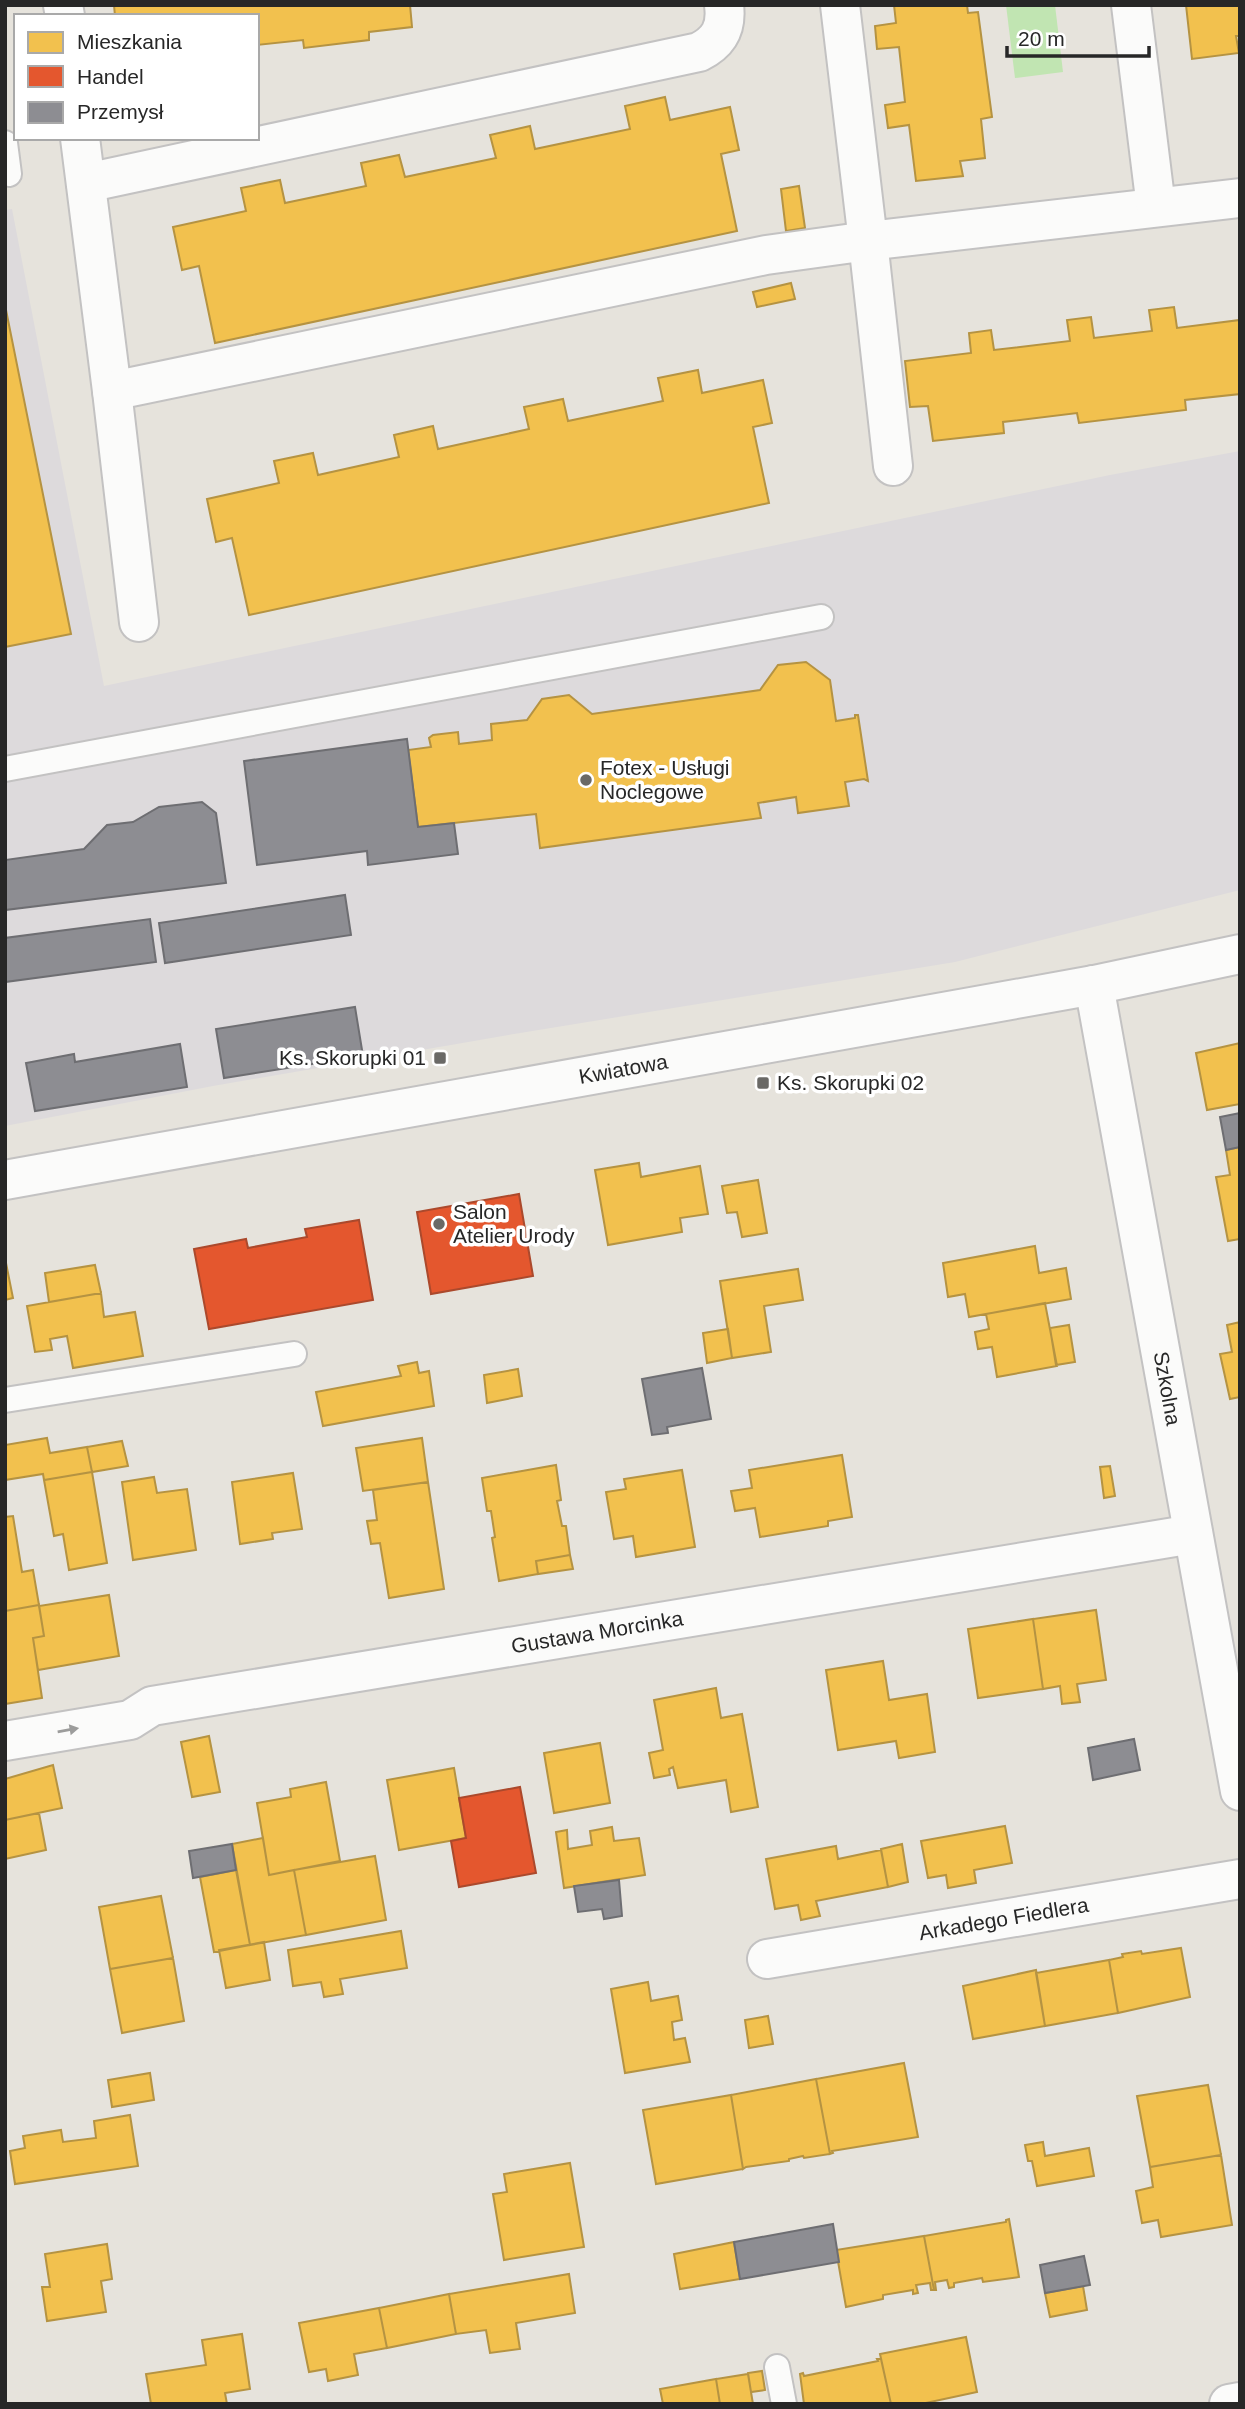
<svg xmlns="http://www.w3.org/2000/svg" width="1245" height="2409" font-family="Arial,sans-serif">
  <rect width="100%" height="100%" fill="#e6e3dc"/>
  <path fill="#dddadc" d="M12,209L104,686L1110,475L1240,451V890L955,962L514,1034L213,1086L5,1126V210Z"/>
  <path fill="#c1e5b2" d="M1006,5H1055L1063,72L1015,78Z"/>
  <path fill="#f2c14e" stroke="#b59342" stroke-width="2" d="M114,5H410L412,27L369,32V40L304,48L303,40L257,45V16H115Z
    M894,5H967L968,13L978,12L992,117L981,119L985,158L960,161L963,176L916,181L909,125L888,128L885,105L905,102L899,47L877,49L875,26L896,23Z
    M1186,5H1240V36H1236L1239,53L1192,59Z
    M665,97L670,120L730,107L739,150L721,154L737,231L215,343L199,266L182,270L173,227L246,211L241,188L280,180L285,203L366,186L361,163L399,155L405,177L496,158L490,135L530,126L535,149L630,129L625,106Z
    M799,186L805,228L786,231L781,189Z
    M791,283L795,299L757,307L753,292Z
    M5,305L71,634L5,647Z
    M1174,307L1177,328L1240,320V394L1185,400L1186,410L1079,423L1077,413L1003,422L1004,433L933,441L928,406L910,407L905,361L971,353L969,333L991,330L994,350L1070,341L1067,320L1091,317L1094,338L1152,331L1149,310Z
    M698,370L702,393L763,380L772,423L753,427L769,503L249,615L232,538L216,542L207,499L279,483L274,461L313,453L318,475L399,457L394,435L433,426L438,449L529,429L524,407L563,399L568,421L663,401L658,378Z
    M806,662L830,680L836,721L855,718V715H858L868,781L864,779L845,782L849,806L798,813L796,797L758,803L761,818L540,848L536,814L418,827L408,750L431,747L429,738L433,735L458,732L459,744L492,740L491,724L527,720L542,699L569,695L592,714L760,690L778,665Z
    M1240,1043V1104L1207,1110L1196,1053Z
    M1240,1147V1239L1228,1241L1216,1177L1230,1175L1226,1150Z
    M639,1163L641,1177L700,1166L708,1214L680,1218L682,1232L608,1245L595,1170Z
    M758,1180L767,1233L742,1237L737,1212L727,1213L722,1186Z
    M1035,1246L1039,1273L1066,1268L1071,1299L969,1317L965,1294L948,1297L943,1263Z
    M5,1258L13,1298L5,1300Z
    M95,1265L101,1293L49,1302L45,1273Z
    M798,1269L803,1300L764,1306L771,1352L732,1358L720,1281Z
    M101,1293L104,1317L135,1312L143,1356L73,1368L67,1336L50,1339L52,1350L35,1352L27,1306Z
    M1045,1303L1057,1366L997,1377L992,1347L978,1349L975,1332L989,1329L986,1314Z
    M1240,1322V1397L1230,1399L1220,1354L1232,1352L1227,1325Z
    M1069,1325L1075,1362L1056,1365L1050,1328Z
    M728,1329L732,1358L707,1363L703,1333Z
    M417,1362L419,1373L429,1371L434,1406L323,1426L316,1392L401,1376L398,1366Z
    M518,1369L522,1396L487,1403L484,1375Z
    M47,1438L50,1453L87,1447L92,1472L44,1480L43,1474L5,1480V1445Z
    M422,1438L428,1482L363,1491L356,1448Z
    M122,1441L128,1466L92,1472L87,1447Z
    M842,1455L852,1517L828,1521V1526L760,1537L755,1508L735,1511L731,1491L752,1488L749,1470Z
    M556,1465L561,1500L557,1501L562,1526H566L570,1555L536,1561L538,1574L499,1581L492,1538L495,1537L491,1511H487L482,1478Z
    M1110,1466L1115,1496L1104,1498L1100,1467Z
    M682,1470L695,1547L636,1557L633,1536L614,1539L606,1492L626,1489L624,1479Z
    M92,1472L107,1563L69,1570L63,1534L54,1536L44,1480Z
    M293,1473L302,1529L272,1533L273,1539L240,1544L232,1482Z
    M154,1477L157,1493L187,1489L196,1550L133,1560L122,1482Z
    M428,1482L444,1589L389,1598L380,1543L371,1544L367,1521L377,1520L373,1490Z
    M13,1516L22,1572L33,1570L39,1605L5,1611V1517Z
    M570,1555L573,1569L538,1574L536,1561Z
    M109,1595L119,1656L38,1670L33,1638L44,1636L39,1606Z
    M39,1605L44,1636L33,1638L42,1698L5,1704V1611Z
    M1096,1610L1106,1680L1077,1684L1080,1702L1062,1704L1060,1686L1043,1689L1033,1619Z
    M1033,1619L1043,1689L978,1698L968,1629Z
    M883,1661L889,1700L927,1694L935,1752L899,1758L896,1741L838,1750L826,1670Z
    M716,1688L721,1718L742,1714L758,1807L731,1812L726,1780L678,1788L673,1767L669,1769L670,1775L654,1778L649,1753L663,1750L654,1700Z
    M209,1736L220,1792L192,1797L181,1742Z
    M600,1743L610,1803L554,1813L544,1753Z
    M53,1765L62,1808L5,1820V1779Z
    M454,1768L466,1838L399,1850L387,1780Z
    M326,1782L340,1861L269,1875L257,1803L291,1797L290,1789Z
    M39,1813L46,1850L5,1859V1820Z
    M1005,1826L1012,1863L974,1870L976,1883L948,1888L946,1875L928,1878L921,1841Z
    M612,1827L614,1841L639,1838L645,1875L564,1888L556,1832L567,1830L568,1849L592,1845L590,1831Z
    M263,1838L269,1875L294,1870L306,1935L250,1945L232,1844Z
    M902,1844L908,1882L888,1887L881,1849Z
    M836,1846L838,1859L881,1850L888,1887L816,1901L820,1916L801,1920L798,1905L775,1909L766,1859Z
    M375,1856L386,1920L306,1935L294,1870Z
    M236,1870L250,1945L214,1952L200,1877Z
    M161,1896L173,1958L110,1969L99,1907Z
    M401,1931L407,1968L340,1979L343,1994L324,1997L321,1982L293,1986L288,1950Z
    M264,1942L270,1980L226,1988L219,1950Z
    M1181,1948L1190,1997L1118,2013L1109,1960L1123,1957L1122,1954L1141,1951L1142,1954Z
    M173,1958L184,2021L122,2033L110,1969Z
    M1109,1960L1118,2013L1045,2026L1036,1973Z
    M1036,1970L1045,2026L973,2039L963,1986Z
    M648,1982L651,2001L678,1996L682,2020L672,2022L674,2040L685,2038L690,2062L625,2073L611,1989Z
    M768,2016L773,2044L749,2048L745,2020Z
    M904,2063L918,2137L832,2151L833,2153L830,2154L816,2079Z
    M150,2073L154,2100L112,2107L108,2080Z
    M816,2079L830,2154L804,2158L803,2156L789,2159V2161L746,2167L743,2169L731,2095Z
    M1208,2085L1221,2155L1150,2167L1137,2096Z
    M731,2095L743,2169L656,2184L643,2110Z
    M130,2115L138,2166L15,2184L10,2151L25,2148L23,2136L61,2130L63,2142L96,2138L94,2121Z
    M1043,2142L1045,2156L1089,2148L1094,2176L1037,2186L1032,2161H1028L1025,2145Z
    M1221,2155L1232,2225L1161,2237L1158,2220L1142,2223L1136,2191L1153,2187L1150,2167Z
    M570,2163L584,2247L504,2260L493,2194L507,2192L504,2174Z
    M1009,2219L1019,2277L983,2282L982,2278L954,2283V2287L949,2288L947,2280L935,2282L936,2290H934L924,2236L1006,2222V2220Z
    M924,2236L934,2290H931L930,2283L916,2285L918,2293L913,2294V2290L883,2295V2299L846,2307L836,2250Z
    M734,2242L740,2279L680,2289L674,2254Z
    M107,2244L112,2279L101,2281L106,2312L47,2321L42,2287H50L45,2254Z
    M569,2274L575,2313L516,2323L520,2349L490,2353L486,2330L456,2334L449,2294Z
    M1083,2286L1087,2310L1050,2317L1045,2293Z
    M449,2294L456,2334L387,2348L379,2308Z
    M379,2308L387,2348L354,2354L358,2375L328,2381L326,2369L309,2372L299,2323Z
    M242,2334L250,2389L225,2393L227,2404H151L146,2374L206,2365L202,2340Z
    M966,2337L977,2392L921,2404H891L880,2354Z
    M877,2359H881L891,2404H804L800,2374L803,2373L804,2376L878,2361Z
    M762,2371L765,2390L751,2392L748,2373Z
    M748,2374L753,2404H720L716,2379Z
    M716,2379L720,2404H663L660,2389Z"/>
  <path fill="#e4572e" stroke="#ab492c" stroke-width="2" d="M519,1194L533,1276L431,1294L417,1212Z
    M359,1220L373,1300L209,1329L194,1249L246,1239L248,1248L307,1237L305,1229Z
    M520,1787L536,1873L459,1887L451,1841L466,1838L459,1798Z"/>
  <path fill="#8d8d92" stroke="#6e6e72" stroke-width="2" d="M407,739L418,827L454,823L458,854L368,865L367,851L257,865L244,761Z
    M202,802L216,813L226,883L5,910V860L84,849L107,825L133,822L159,807Z
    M345,895L351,935L165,963L159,923Z
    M150,919L156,962L5,982V938Z
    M355,1007L363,1056L224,1078L216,1029Z
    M180,1044L187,1087L35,1111L26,1063L74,1054L75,1062Z
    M1240,1113V1147L1226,1150L1220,1117Z
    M702,1368L711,1419L667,1427L668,1433L652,1435L642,1379Z
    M1134,1739L1140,1770L1093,1780L1088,1748Z
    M232,1844L236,1870L193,1878L189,1851Z
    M619,1880L622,1916L604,1919L602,1909L578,1912L574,1886Z
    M833,2224L839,2262L740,2279L734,2242Z
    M1084,2256L1090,2285L1045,2293L1040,2265Z"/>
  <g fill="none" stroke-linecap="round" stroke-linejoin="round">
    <defs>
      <path id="lane" d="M5,143L9,174
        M5,769L821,617
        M5,1400L294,1354
        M777,2367L784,2404"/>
      <g id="street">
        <path d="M63,5L65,16"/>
        <path d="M840,5L868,241L1240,198"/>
        <path d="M1131,5L1156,207"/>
        <path d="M80,138L112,391"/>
        <path d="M86,183L699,52C719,42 727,28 724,5"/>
        <path d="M139,622L112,391L766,255L868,241L893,466"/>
        <path id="s1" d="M1094,985L1240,1791"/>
        <path id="s2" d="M5,1741L130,1720L152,1706L1193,1534"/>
        <path id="s3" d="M767,1959L1240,1879"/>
        <path d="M1229,2404L1240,2402"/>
      </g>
      <g id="secondary">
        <path id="s4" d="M5,1180L1094,985L1240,954"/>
      </g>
    </defs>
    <use href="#lane" stroke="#c3c2c2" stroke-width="28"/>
    <use href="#street" stroke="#c3c2c2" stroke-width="42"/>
    <use href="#secondary" stroke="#c3c2c2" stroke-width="42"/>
    <use href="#lane" stroke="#fbfbfa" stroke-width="24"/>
    <use href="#street" stroke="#fbfbfa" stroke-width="38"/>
    <use href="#secondary" stroke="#fbfbfa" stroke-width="38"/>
  </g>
  <defs><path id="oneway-solid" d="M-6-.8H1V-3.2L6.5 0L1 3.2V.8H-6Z" transform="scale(1.75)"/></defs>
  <use fill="#9c9c9b" href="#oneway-solid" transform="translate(68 1730) rotate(-10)"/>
  <g fill="#6a6966" stroke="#fff" stroke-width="2.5">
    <circle cx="586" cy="780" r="7"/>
    <rect x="433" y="1051" width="14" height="14" rx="3.5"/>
    <rect x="756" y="1076" width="14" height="14" rx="3.5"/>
    <circle cx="439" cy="1224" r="7"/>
  </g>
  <g text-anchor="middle" stroke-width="7" stroke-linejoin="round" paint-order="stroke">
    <g font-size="21" fill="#272727" stroke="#fff" text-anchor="start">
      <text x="600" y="775">Fotex - Usługi<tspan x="600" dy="24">Noclegowe</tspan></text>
      <text x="426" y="1065" text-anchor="end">Ks. Skorupki 01</text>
      <text x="777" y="1090">Ks. Skorupki 02</text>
      <text x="453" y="1219">Salon<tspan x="453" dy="24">Atelier Urody</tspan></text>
    </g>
    <g font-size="21" fill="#272727" stroke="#fff">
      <text dy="7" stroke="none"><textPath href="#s4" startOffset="628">Kwiatowa</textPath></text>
      <text dy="7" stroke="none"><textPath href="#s1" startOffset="410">Szkolna</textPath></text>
      <text dy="7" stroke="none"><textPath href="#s2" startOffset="604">Gustawa Morcinka</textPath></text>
      <text dy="7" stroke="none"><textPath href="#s3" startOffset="240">Arkadego Fiedlera</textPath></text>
    </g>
  </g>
  <rect width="1245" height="2409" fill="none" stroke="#272727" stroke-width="14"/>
  <rect x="14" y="14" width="245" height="126" fill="#ffffff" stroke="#a9a9a9" stroke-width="2"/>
  <rect x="28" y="32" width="35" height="21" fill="#f2c14e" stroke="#a9a9a9" stroke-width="2"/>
  <text x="77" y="49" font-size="21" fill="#272727">Mieszkania</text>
  <rect x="28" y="66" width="35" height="21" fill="#e4572e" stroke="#a9a9a9" stroke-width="2"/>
  <text x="77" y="84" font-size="21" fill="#272727">Handel</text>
  <rect x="28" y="102" width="35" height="21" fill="#8d8d92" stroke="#a9a9a9" stroke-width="2"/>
  <text x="77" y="119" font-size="21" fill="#272727">Przemysł</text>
  <path d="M1007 46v10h142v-10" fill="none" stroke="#272727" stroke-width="3.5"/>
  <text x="1018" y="46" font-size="21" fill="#272727" stroke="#ffffff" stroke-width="5" paint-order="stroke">20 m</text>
</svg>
